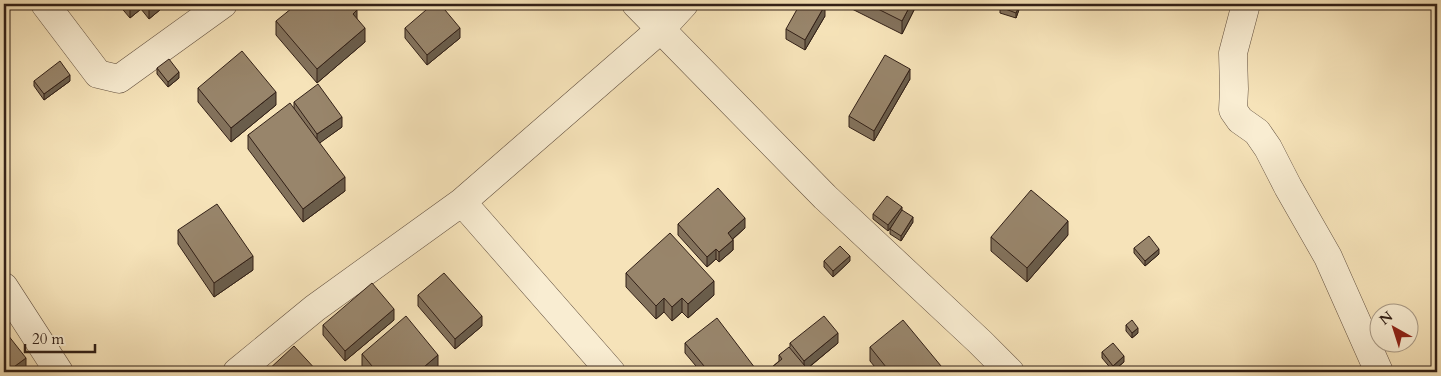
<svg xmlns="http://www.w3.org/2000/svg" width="1441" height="376" font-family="Cardo,serif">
  <rect width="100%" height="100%" fill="#f6e3b9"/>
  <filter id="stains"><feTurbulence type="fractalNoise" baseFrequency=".004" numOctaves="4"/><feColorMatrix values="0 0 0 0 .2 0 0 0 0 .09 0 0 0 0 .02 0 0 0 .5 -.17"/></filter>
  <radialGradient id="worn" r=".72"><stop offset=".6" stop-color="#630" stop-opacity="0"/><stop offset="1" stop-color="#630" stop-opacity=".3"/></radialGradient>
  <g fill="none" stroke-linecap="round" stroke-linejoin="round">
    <defs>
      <path id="minor" d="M45,4L98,74L119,79L223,4
        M636,4L825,197L980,342L1010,372
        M1246,4L1233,53L1234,89L1233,110L1240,120L1257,132L1268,148L1288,187L1328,257L1379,372
        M462,202L611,372
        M4,287L59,372
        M237,372L315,308L462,202L661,29L684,4"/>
    </defs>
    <use href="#minor" stroke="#635140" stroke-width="29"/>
    <use href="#minor" stroke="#f9edd2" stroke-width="28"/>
  </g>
  <path fill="#83725c" stroke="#322017" d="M118,4H167L149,19L141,9L130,18Z
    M846,4H917L902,34L846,6Z
    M1021,4L1016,18L1000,13V7Z
    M825,16L805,50L786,39V29Z
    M357,20L365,42L317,83L276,35V21Z
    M405,28L460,38L427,65L405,38Z
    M157,68L179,78L168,87L157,74Z
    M910,79L874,141L849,127V116Z
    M34,81H70L44,100L34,86Z
    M198,88L276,105L231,142L198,102Z
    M294,102L342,127L319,143L345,191L303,222L248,149V135L294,109Z
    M902,211L913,222L901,241L890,234V229L893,224L888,231L873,219V214Z
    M678,224L745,228L733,239V250L719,262L716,259L707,267L678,235Z
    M178,230L253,270L214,297L178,244Z
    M1068,235L1027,282L991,251V237Z
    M1134,248L1159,254L1145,266L1134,253Z
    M824,261H850L833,277L824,267Z
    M626,273L714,295L688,318L682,312L672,321L664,312L656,319L626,287Z
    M418,295L482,326L455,349L418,306Z
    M394,320L345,361L323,335V325Z
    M1126,325L1138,333L1132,338L1126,331Z
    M685,343L755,372H701L685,353Z
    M790,343H838L807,369L810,372H771V368L779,361V355L790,347Z
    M870,347L946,372H879L870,361Z
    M1102,352L1124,362L1113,371L1102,358Z
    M362,354L438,369L434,372H366L362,367Z"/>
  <path fill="#6a5d4b" stroke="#322017" d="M131,4H141V9L130,18V5Z
    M150,4H167L149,19V5Z
    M911,4H917L902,34V21Z
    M1020,4H1021L1016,18V13Z
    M825,5V16L805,50V40Z
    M357,10V24L353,14Z
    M365,28V42L317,83V69Z
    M460,28V38L427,65V55Z
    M910,69V79L874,141V131Z
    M179,72V78L168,87V82Z
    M70,75V81L44,100V94Z
    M276,92V105L231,142V128Z
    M342,117V127L317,145V134Z
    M345,177V191L303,222V209Z
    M902,207V213L888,231V225Z
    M913,217V222L901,241V236Z
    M745,218V228L728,243V233Z
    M1068,221V235L1027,282V268Z
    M733,240V250L719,262V252Z
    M716,249V259L707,267V257Z
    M1159,249V254L1145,266V261Z
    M253,256V270L214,297V283Z
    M850,256V261L833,277V271Z
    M714,281V295L688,318V304Z
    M664,298V312L656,319V306Z
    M682,298V312L672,321V307Z
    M394,309V320L345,361V351Z
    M482,316V326L455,349V339Z
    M1138,328V333L1132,338V333Z
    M838,333V343L804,371V361Z
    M438,355V369L434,372H418Z
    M1124,356V362L1113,371V366Z
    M26,358V372H7Z
    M755,368V372H749Z"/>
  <path fill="#98856b" stroke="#322017" d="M297,4H352L357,10L353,14L365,28L317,69L276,21Z
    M433,4H440L460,28L427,55L405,28Z
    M800,4H822L825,5L805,40L786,29Z
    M868,4H911L902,21Z
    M1001,4H1020L1016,13L1000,7Z
    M242,51L276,92L231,128L198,88Z
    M885,55L910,69L874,131L849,116Z
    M169,59L179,72L168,82L157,68Z
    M60,61L70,75L44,94L34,81Z
    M318,84L342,117L317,134L294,102Z
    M290,103L345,177L303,209L248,135Z
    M718,188L745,218L728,233L733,240L719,252L716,249L707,257L678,224Z
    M1031,190L1068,221L1027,268L991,237Z
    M887,196L902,207L888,225L873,214Z
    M217,204L253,256L214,283L178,230Z
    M902,210L913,217L901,236L890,229Z
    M670,233L714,281L688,304L682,298L672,307L664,298L656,306L626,273Z
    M1149,236L1159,249L1145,261L1134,248Z
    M840,246L850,256L833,271L824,261Z
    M444,273L482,316L455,339L418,295Z
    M372,283L394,309L345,351L323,325Z
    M406,316L438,355L418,372H377L362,354Z
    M824,316L838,333L804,361L790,343Z
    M717,318L755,368L749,372H709L685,343Z
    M903,320L946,372H890L870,347Z
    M1132,320L1138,328L1132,333L1126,325Z
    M4,330L26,358L7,372H4Z
    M1113,343L1124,356L1113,366L1102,352Z
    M294,346L318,372H266Z
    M789,347L810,372H774L771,368L782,359L779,355Z
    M697,369L699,372H689Z"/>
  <rect width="1441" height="376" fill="none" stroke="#f6e3b9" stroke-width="20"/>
  <rect x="5" y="5" width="1431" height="366" fill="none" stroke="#322017" stroke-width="2.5"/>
  <rect x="10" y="10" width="1421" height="356" fill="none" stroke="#322017"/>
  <g transform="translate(1394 328) rotate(321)"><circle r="24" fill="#f9edd2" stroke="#a99b87"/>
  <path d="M0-4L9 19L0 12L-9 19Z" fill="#8f2418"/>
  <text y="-8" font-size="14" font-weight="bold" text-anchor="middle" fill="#322017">N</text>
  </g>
  <path d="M25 344v8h70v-8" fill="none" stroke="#322017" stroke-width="2.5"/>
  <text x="32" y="344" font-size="15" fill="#322017" stroke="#f9edd2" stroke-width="4" paint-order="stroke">20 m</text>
  <rect width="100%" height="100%" filter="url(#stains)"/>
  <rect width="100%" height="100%" fill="url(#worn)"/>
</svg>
